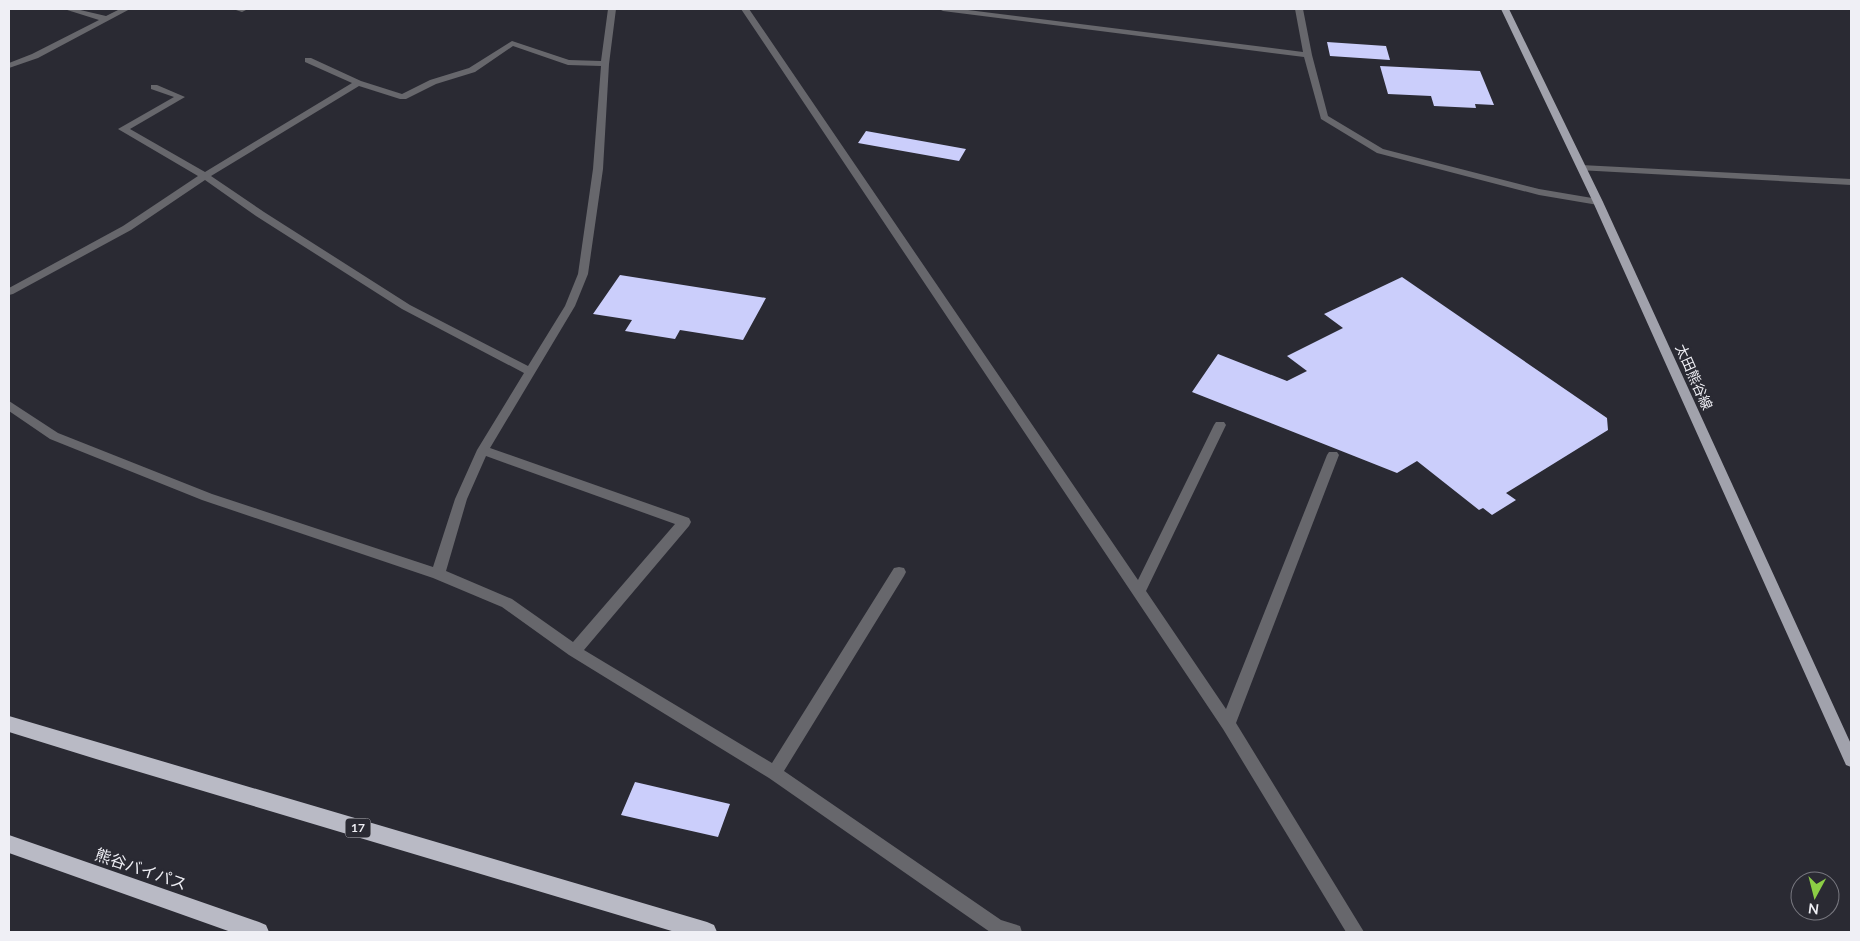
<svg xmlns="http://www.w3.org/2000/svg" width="1860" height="941" font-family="Lato,'Noto Sans JP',sans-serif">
  <rect width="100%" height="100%" fill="#2a2a33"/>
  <path fill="#cbcefb" d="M1327,42L1386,46L1390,60L1330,56Z
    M1380,66L1480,71L1494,105L1475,104L1476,108L1434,106L1431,96L1388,94Z
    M866,131L966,149L959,161L858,143Z
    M620,275L766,298L743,340L680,330L675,339L625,331L632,320L593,314Z
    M1402,277L1607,418L1608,430L1506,493L1516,500L1492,515L1483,508L1479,510L1417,461L1397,473L1192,392L1218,354L1287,381L1307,371L1287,356L1343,328L1324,314Z
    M635,782L730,804L718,837L621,815Z"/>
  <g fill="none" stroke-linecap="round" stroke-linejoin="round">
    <path fill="#67676c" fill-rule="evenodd" d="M64,9H76L106,16L120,9H130L38,58L9,68V63L32,54L99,20Z
      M233,9H245L246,10L242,12Z
      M608,9H616L609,64L603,169L588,274L575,306L490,448L689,518L691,522L689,526L584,650L772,763L894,568L899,567L904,568L906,572L904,576L784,771L1001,920L1020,926L1022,932H990L769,778L569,655L502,607L433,578L202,500L50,439L9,411V401L58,433L212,494L433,567L455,499L477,450L524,373L402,309L256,216L205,180L131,230L13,294L9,295V288L123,226L198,176L118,129L174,97L151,89V85H157L185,97L130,129L205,172L352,83L305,62V58H311L361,81L402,94L430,80L469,68L512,41L569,60L601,61ZM513,46L568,65L601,66L593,169L578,274L565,306L528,366L410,305L264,212L211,176L359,86L400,99H406L436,84L475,72ZM486,456L675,524L573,642L512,599L446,571L467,499Z
      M741,9H749L1138,580L1214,425L1216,422H1224L1226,425L1146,591L1226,709L1327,455L1329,452H1337L1339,455L1236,723L1364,932H1346L1223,729Z
      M939,9H960L1303,52L1295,9H1303L1312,55L1328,116L1383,149L1539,189L1598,199L1603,202L1598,205L1539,195L1377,153L1321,119L1304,57L943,11Z
      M1581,165L1851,179V185L1578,170V166Z"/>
    <path fill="#a1a2ac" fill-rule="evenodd" d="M1501,9H1509L1603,202L1851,744V767L1846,765L1593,202Z"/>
    <path fill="#b9bac5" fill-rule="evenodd" d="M9,716L707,922L714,925L717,932H675L96,759L9,732Z
      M9,835L259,922L266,925L269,932H231L9,853Z"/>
  </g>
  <g text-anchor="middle" stroke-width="5" stroke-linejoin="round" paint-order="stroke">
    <rect fill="#2a2a33" stroke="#b4b4bb" stroke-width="1" x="345.5" y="818.5" width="25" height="19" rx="4"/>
    <g font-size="12" font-weight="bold" fill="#efeff5">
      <text x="358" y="832">17</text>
    </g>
    <g font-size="14" fill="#efeff5" stroke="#2a2a33">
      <text transform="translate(1694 377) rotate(66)" y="5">太田熊谷線</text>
    </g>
    <g font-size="16" fill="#efeff5" stroke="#2a2a33">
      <text transform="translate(141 869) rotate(19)" y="6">熊谷バイパス</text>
    </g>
  </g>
  <rect width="1860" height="941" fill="none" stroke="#efeff5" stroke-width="20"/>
  <g transform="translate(1815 896) rotate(187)"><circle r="24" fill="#2a2a33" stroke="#797981"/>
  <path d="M0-4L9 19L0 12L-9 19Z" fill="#8cce45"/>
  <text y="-8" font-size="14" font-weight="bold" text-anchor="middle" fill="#efeff5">N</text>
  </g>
</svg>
